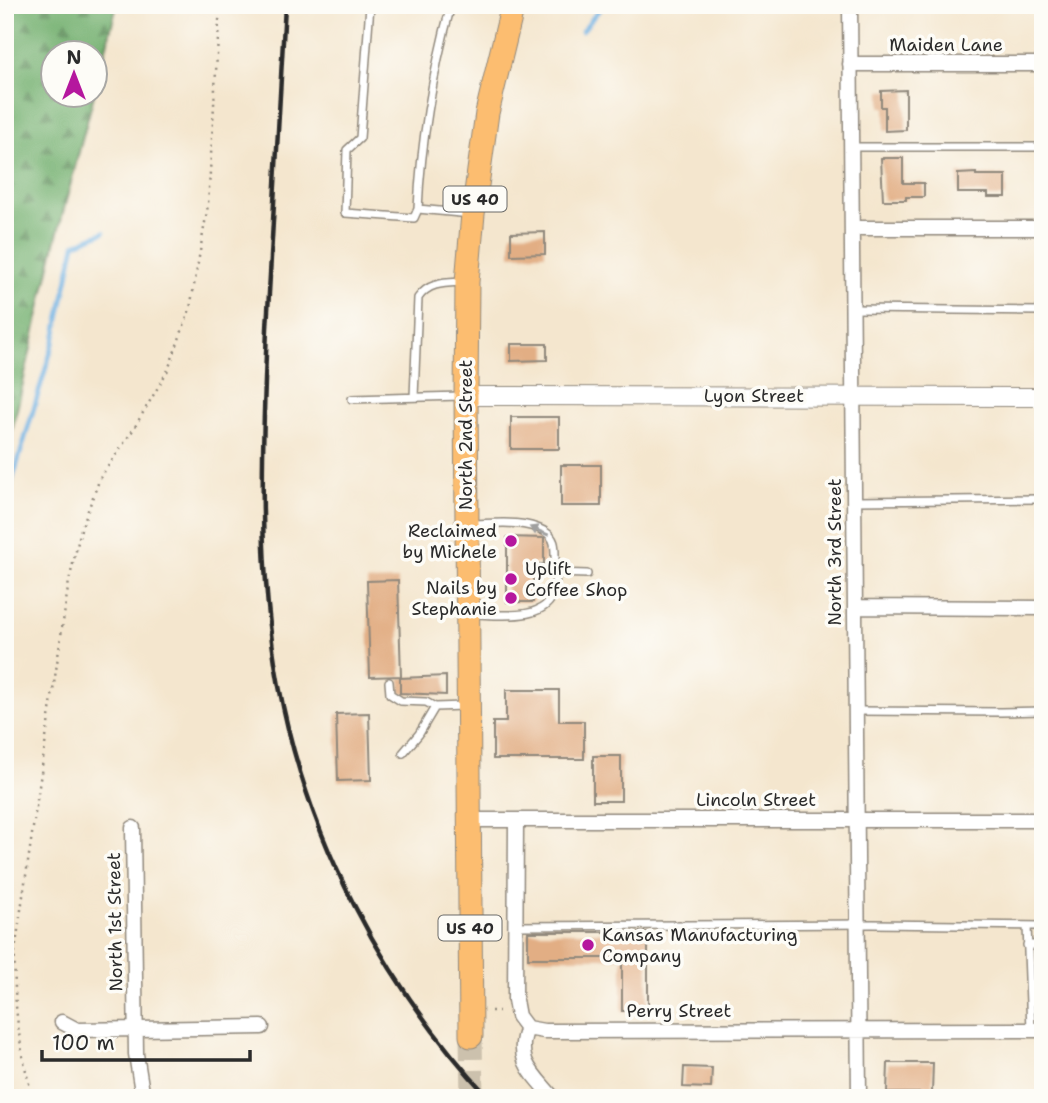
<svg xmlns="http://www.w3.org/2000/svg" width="1048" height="1103" font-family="'Shantell Sans',sans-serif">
  <defs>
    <pattern id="forest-firs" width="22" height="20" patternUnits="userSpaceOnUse" patternTransform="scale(1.75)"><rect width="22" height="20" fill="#73b070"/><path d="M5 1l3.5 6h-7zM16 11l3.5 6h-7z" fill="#5f8f5c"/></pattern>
  </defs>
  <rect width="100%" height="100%" fill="#fdfcf7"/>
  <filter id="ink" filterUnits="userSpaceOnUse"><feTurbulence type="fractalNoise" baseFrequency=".0143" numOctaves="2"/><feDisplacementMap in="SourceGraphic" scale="14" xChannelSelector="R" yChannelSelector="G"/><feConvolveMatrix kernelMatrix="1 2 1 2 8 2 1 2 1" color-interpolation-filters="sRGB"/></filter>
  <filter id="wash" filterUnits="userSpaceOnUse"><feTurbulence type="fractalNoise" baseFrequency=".00686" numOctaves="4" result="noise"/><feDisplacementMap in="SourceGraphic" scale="28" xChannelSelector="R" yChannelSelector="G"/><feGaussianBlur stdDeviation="1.57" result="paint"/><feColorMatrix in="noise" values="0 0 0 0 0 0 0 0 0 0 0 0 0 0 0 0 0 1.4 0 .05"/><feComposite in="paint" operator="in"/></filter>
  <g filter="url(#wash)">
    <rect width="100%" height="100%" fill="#f4e6ce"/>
    <path fill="url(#forest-firs)" stroke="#4f6e4e" stroke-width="2" d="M5,5H117L95,91L94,52H52V94L94,95L55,243L5,462Z"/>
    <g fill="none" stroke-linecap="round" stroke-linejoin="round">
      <path stroke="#6db0e2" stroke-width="4.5" d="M582,31L603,5
        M5,505L56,334L75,244L104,232"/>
    </g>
    <g id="blocks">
      <path fill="#e2ae84" d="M906,90V130L885,131V107H881V91Z
        M881,158H903V183H924V197H906V200H883Z
        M976,173V175H1006V197H988V193H958V174Z
        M545,232V254L511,255V233Z
        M511,344H547V360L511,361Z
        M511,417H559V449H511Z
        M561,465H601V506H561Z
        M507,537L544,538V564H533V602H507Z
        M398,580L401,676L370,677L367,581Z
        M446,676V695L400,693V678Z
        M506,690H559V721H584V759H493V722H506Z
        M369,713L371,780L338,781L336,714Z
        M593,756H621V801H593Z
        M528,932H648V1011H622V958H528Z
        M888,1063H933L932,1093H887Z
        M684,1067L712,1068L711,1088L683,1087Z"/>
    </g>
  </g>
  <g filter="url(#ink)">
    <use href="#blocks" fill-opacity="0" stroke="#90887c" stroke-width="2"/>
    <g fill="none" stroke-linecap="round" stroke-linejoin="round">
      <path stroke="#ccc1ad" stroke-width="23" stroke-dasharray="23 11" stroke-linecap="butt" d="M471,1036L472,1098"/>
      <defs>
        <path id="service" d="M370,5L360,138L347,150L345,213L414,218L418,209L471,214
          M852,147H1043
          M418,209C421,140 433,72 451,5
          M854,309L1043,311
          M414,397L418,298C429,282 445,283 463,282
          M352,399L461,396
          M855,501L1043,499
          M469,524C492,524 522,519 544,531C556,538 555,547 555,559C555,569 557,581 554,591C547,623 496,614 472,614
          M555,573L587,574
          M389,682L390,694L401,701L426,702L435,707L464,706
          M856,711L1001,712L1043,711
          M403,753L419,734L435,707
          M516,926L872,924L1043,926
          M1027,926L1031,1029
          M1027,945H1043"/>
        <path id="minor" d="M850,5L859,1098
          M850,64H1043
          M853,228H1043
          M855,607L1043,608
          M469,820H1043
          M516,820L515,1000L518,1016L527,1028L544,1031L1043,1030
          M133,828L136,1054L143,1098
          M62,1022L77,1030L262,1027
          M527,1028C514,1060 533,1074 553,1098"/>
        <path id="tertiary" d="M466,396L1043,397"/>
        <path id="trunk" d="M471,1036L466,396L467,282L473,214L487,113L513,5"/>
      </defs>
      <use href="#service" stroke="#90887c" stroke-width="10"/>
      <use href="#minor" stroke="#90887c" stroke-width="17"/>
      <use href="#tertiary" stroke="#90887c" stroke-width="20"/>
      <use href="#trunk" stroke="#90887c" stroke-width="25"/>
      <path stroke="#90887c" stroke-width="2.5" stroke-dasharray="2 5" stroke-linecap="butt" d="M491,1011H499
        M33,1098C19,1050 13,1001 15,951L69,581L81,529L100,478L133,430L168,370L190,309L208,205L220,5"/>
      <use href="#service" stroke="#fff" stroke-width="7"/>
      <use href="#minor" stroke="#fff" stroke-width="14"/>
      <use href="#tertiary" stroke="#fff" stroke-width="18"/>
      <use href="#trunk" stroke="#fcbd6f" stroke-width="23"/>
      <path stroke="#2b2b2b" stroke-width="4.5" d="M285,5C279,113 273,221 267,329C262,448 257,568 279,686C307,839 384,985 489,1098"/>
    </g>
    <defs><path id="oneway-solid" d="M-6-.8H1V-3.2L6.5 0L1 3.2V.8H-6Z" transform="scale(1.75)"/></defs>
    <use fill="#a0a0a0" href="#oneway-solid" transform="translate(539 531) rotate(-157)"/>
  </g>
  <g fill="#b5179e" stroke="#fdfcf7" stroke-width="2.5">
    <circle cx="511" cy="541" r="7"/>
    <circle cx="511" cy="579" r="7"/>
    <circle cx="511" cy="598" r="7"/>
    <circle cx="588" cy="945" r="7"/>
  </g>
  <g text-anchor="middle" stroke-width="7" stroke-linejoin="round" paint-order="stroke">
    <g fill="#fdfcf7" stroke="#6a6a68" stroke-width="2">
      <rect x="443.5" y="186.5" width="63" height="25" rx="5"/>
      <rect x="438.5" y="915.5" width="63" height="25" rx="5"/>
    </g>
    <g font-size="16" font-weight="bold" fill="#2b2b2b">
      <text x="475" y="205">US 40</text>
      <text x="470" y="934">US 40</text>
    </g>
    <g font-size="18" fill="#2b2b2b" stroke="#fdfcf7">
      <text x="946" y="51">Maiden Lane</text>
      <text x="754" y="402">Lyon Street</text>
      <text transform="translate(466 435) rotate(-90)" y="6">North 2nd Street</text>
      <text transform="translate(835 552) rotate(-90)" y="6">North 3rd Street</text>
      <text x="756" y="806">Lincoln Street</text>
      <text transform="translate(115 922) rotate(-91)" y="6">North 1st Street</text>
      <text x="679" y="1017">Perry Street</text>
    </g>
    <g font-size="18" fill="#2b2b2b" stroke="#fdfcf7" text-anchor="end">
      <text x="497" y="537">Reclaimed<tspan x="497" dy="21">by Michele</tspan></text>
      <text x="525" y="575" text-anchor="start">Uplift<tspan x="525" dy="21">Coffee Shop</tspan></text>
      <text x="497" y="594">Nails by<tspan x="497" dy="21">Stephanie</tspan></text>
      <text x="602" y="941" text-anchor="start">Kansas Manufacturing<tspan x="602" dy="21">Company</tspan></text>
    </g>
  </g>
  <rect width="1048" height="1103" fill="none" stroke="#fdfcf7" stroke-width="28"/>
  <g transform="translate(74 74)"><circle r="33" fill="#fdfcf7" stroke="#a9a8a5" stroke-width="2"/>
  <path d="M0-5L12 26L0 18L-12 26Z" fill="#b5179e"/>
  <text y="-10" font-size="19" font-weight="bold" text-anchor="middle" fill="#2b2b2b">N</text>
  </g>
  <path d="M42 1050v10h208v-10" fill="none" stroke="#2b2b2b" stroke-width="3.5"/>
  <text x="52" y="1050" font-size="21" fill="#2b2b2b" stroke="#fdfcf7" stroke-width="5" paint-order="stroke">100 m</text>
</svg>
